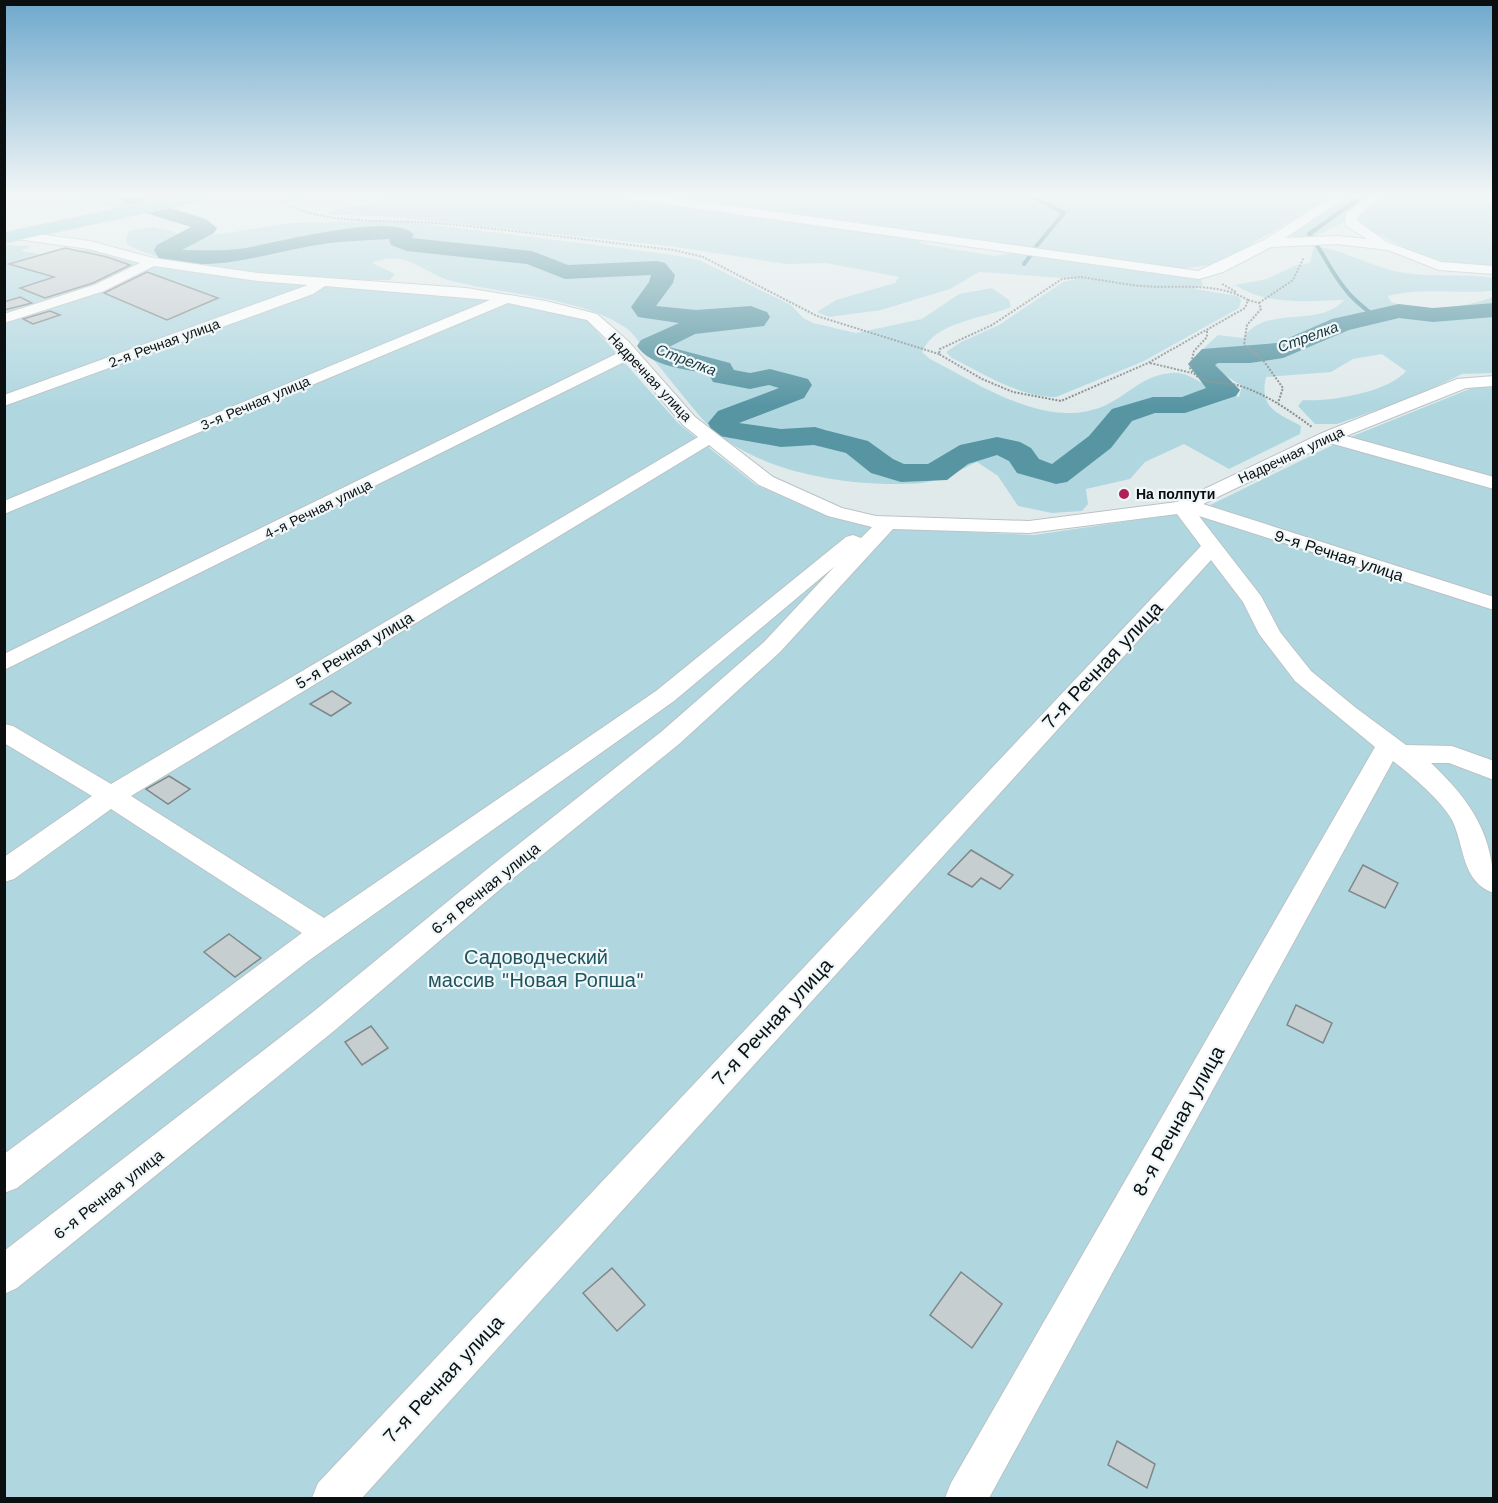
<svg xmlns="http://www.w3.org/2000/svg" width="1498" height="1503" font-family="'Work Sans',sans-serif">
  <rect width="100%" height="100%" fill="#e1eaeb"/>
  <path fill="#b0d7e0" d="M52,195H187L127,208L105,206L78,197Z
    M379,195H623L916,237L922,244L995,256L1016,252L1175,274L1201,279L1203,285L1195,289L1238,296L1241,300L1239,308L1144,361L1056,397C1019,397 984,374 952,358L946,352L961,342L999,325L1063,282L1076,279L979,272L950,289L881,310L829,317L817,312L836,300L895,283L899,277L826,263L786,264L669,246L393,217L326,214C345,204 366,208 385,200Z
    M643,195H1322L1324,196L1323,202L1217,264L1173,270Z
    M1348,195H1381C1358,210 1316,248 1290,235Z
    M1386,195H1493V268L1431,261L1368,229L1357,218Z
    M400,221L667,254L699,260L791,305L803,318L813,323L856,333L922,319L959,294L992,288L1009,300L1011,307C983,319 935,321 922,352L930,359C981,385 1048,432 1106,405C1130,394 1141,376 1171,373C1187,371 1201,383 1213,390C1219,395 1231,395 1239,397L1242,386L1210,366L1204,348L1218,335L1243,338C1265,304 1319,329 1344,300C1306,301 1268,306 1235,285L1267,279L1295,266L1310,263L1314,246C1344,250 1370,266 1399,272C1430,278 1462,273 1493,278V290L1490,291C1457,294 1420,287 1388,296L1391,302C1423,314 1462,308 1493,297V373L1462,374L1414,397L1337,424H1315L1298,406L1303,400C1330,402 1389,392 1406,371L1382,354L1353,359L1331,372L1266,377C1259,408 1276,412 1301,426L1300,434L1229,469L1184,444L1145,462L1130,479L1086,489L1088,504L1082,511L1052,513L1018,506L998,476L977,462C960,470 940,481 922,483C854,488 754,474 705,422C684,398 665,372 644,349C639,342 633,333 626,328C585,298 502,294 452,281C424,274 407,248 372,263L395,274L390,280C321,281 188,276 128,245L126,240L129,231L151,227L172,231L182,237L221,234L292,223Z
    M4,245L31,246L21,251L65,258L86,249L146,266L254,280L462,294L541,308L586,319L679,424L756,485L829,517L874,528L1034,535L1198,511L1343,440L1472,388L1493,387V1498H5Z"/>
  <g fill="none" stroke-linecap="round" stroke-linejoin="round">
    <path stroke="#5795a2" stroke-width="4" d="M1030,195L1064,213L1034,249
      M1364,195L1309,234C1323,252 1331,272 1346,290C1353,300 1365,308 1374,316
      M1024,264L1030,256"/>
    <path fill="#5795a2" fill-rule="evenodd" d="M115,195H138L144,200L206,219L217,228L214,233L182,250H184C202,250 221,251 239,249C269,245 396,210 414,235L412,238L532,251L568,265L657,261L665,263L675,275L673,283L656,306L696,310L751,306L767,312L770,317L764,326L695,334L669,347L730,363L734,370L750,373L770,369L808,379L812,385L804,398L739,423L781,429L815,427L825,430L868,441L893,459L904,464H928L960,445L997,437L1020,442L1031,448L1039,459L1052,464L1089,436L1112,409L1153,397H1182L1206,388L1188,364L1202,349L1277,343L1332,319L1399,304L1433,308L1494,303V317L1433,322L1399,318L1349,330L1283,358L1250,363H1218L1215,365L1240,390L1236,396L1185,413H1155L1132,421L1111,448L1067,482L1056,484L1017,473L1009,461L997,455L968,464L947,480L901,482L871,473L846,453L814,445L781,447L714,435L708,423L718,411L779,388L769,385L750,389L713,382L709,374C686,369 651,367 637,346L641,340L679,323L638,317L631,307L649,282L651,275L565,279L527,264L407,251L391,245L389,239C369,240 348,241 329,243C270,251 219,274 159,259L154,250L157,245L191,227L130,208Z"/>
  </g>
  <path fill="#c6ced0" stroke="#7f8789" stroke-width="1.5" d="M65,248L107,257L130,265L93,283L45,298L20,288L54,277L9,264Z
    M147,272L218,298L167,320L104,293Z
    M20,297L32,303L4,310V302Z
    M50,311L60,315L33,324L23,319Z
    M332,691L351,703L331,716L310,704Z
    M169,776L190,789L168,804L146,789Z
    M971,850L1013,875L1000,889L981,878L972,887L948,874Z
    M1363,865L1398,883L1385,908L1349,891Z
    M229,934L261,958L235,977L204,952Z
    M1296,1005L1332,1023L1323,1043L1287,1025Z
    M371,1026L388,1048L362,1065L345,1042Z
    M612,1268L645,1305L617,1331L583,1293Z
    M961,1272L1002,1304L972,1348L930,1315Z
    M1117,1441L1155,1464L1147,1488L1108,1465Z"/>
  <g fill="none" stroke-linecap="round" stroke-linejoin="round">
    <defs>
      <path id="minor" d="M623,195H658L1198,271L1264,240L1334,195H1349L1285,238L1337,236L1367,239L1345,225L1346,214L1370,195H1384L1358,216L1357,221L1387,242L1441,262L1494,266V274L1439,270L1388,250L1337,244L1271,247L1223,272L1199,279L629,199Z
        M15,231L90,241L153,258L258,273L466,288L546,301L597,314L628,341L695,417L773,477L842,508L876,516L1029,521L1177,502L1322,433L1457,379L1494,376V386L1466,388L1346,436L1494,477V489L1330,443L1203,504L1494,597V610L1199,516L1261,596L1280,632L1311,671L1356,708L1406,745L1452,746L1494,761V780L1449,763H1431C1472,802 1494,835 1494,893C1461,882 1465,846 1452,820C1442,801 1410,774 1393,761L989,1498H945L951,1483L1375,747L1295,681L1259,634L1243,602L1211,560L362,1498H312L318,1483L1201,546L1177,514L1029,533L893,529L780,652L679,744L511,880L335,1030L17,1288L4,1294V1251L313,1012L491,866L661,732L764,642L835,566L674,701L308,961L17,1188L4,1193V1154L302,933L111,809L14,879L4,882V857L92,796L4,743V724L13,726L111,784L698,437L683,425L628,360L4,670V654L620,352L587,320L508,303L4,514V501L490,300L325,286L313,294L4,406V395L308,285L258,281L154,266L104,291L4,323V314L94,285L140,263L89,249L10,238L8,235ZM709,445L759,485L828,516L872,527L861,538L853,535L846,537L656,691L324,918L131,796Z"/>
      <path id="major" d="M181,195H211L204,200L4,243V233Z"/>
    </defs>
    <use href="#minor" stroke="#bac2c4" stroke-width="2"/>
    <use href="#major" stroke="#c5c5c6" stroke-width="2"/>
    <path stroke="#868d8e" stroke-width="2" stroke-dasharray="2 1.5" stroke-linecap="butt" d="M311,195L282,202C327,226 384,219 434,223C514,230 594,241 674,250L703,257L817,316L939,354
      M1081,277C1101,280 1121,284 1142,286C1178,289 1216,281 1248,300L1245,308L1148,363L1061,401L1013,392L982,379L939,354L940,349L992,325L1062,279Z
      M1222,284L1236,292
      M1248,300L1259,303L1261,309L1247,325L1244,345L1263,360L1283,388L1278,403
      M1259,303L1293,280L1304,257
      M1207,331V337L1194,351L1190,368C1200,386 1221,381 1237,385C1265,393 1290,411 1312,427
      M1150,363L1192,373"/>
    <use href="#minor" fill="#fff" fill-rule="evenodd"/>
    <use href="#major" fill="#8cccd8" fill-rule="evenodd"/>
  </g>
  <linearGradient id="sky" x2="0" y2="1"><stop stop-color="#6ea8cc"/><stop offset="0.48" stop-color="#f2f6f6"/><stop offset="1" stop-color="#f2f6f6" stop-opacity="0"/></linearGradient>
  <rect width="1498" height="406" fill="url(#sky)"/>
  <circle fill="#ae1f59" stroke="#eff7f9" stroke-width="2" cx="1124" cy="494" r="6"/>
  <g text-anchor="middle" stroke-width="4.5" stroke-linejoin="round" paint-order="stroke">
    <g font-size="14" fill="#0c0f10" stroke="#eff7f9">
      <text transform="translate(164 343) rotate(-20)" y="5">2-я Речная улица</text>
      <text transform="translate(650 377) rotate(47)" y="5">Надречная улица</text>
      <text transform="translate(255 403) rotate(-23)" y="5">3-я Речная улица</text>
      <text transform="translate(1291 455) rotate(-25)" y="5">Надречная улица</text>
      <text transform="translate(318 509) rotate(-26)" y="5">4-я Речная улица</text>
    </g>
    <g font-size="14" font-weight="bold" fill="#0c0f10" stroke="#eff7f9" text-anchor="start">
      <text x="1136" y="499">На полпути</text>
    </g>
    <g font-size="15" font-style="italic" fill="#17363d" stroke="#eff7f9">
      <text transform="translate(1308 337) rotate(-20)" y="5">Стрелка</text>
      <text transform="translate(686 360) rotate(21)" y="5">Стрелка</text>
    </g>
    <g font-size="16" fill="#0c0f10" stroke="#eff7f9">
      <text transform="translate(1339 555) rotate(18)" y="6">9-я Речная улица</text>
      <text transform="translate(354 650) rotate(-31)" y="6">5-я Речная улица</text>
      <text transform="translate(485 888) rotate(-39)" y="6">6-я Речная улица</text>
      <text transform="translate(108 1194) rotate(-38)" y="6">6-я Речная улица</text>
    </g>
    <g font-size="20" fill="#0c0f10" stroke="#eff7f9">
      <text transform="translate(1102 665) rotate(-47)" y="7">7-я Речная улица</text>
      <text transform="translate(772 1022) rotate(-47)" y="7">7-я Речная улица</text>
      <text transform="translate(1178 1121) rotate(-61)" y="7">8-я Речная улица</text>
      <text transform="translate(443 1379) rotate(-47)" y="7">7-я Речная улица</text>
    </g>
    <g font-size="20" fill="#1f545e" stroke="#eff7f9">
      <text x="536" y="964">Садоводческий<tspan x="536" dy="23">массив "Новая Ропша"</tspan></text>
    </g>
  </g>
  <rect width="1498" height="1503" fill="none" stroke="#0c0f10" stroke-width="12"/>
</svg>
